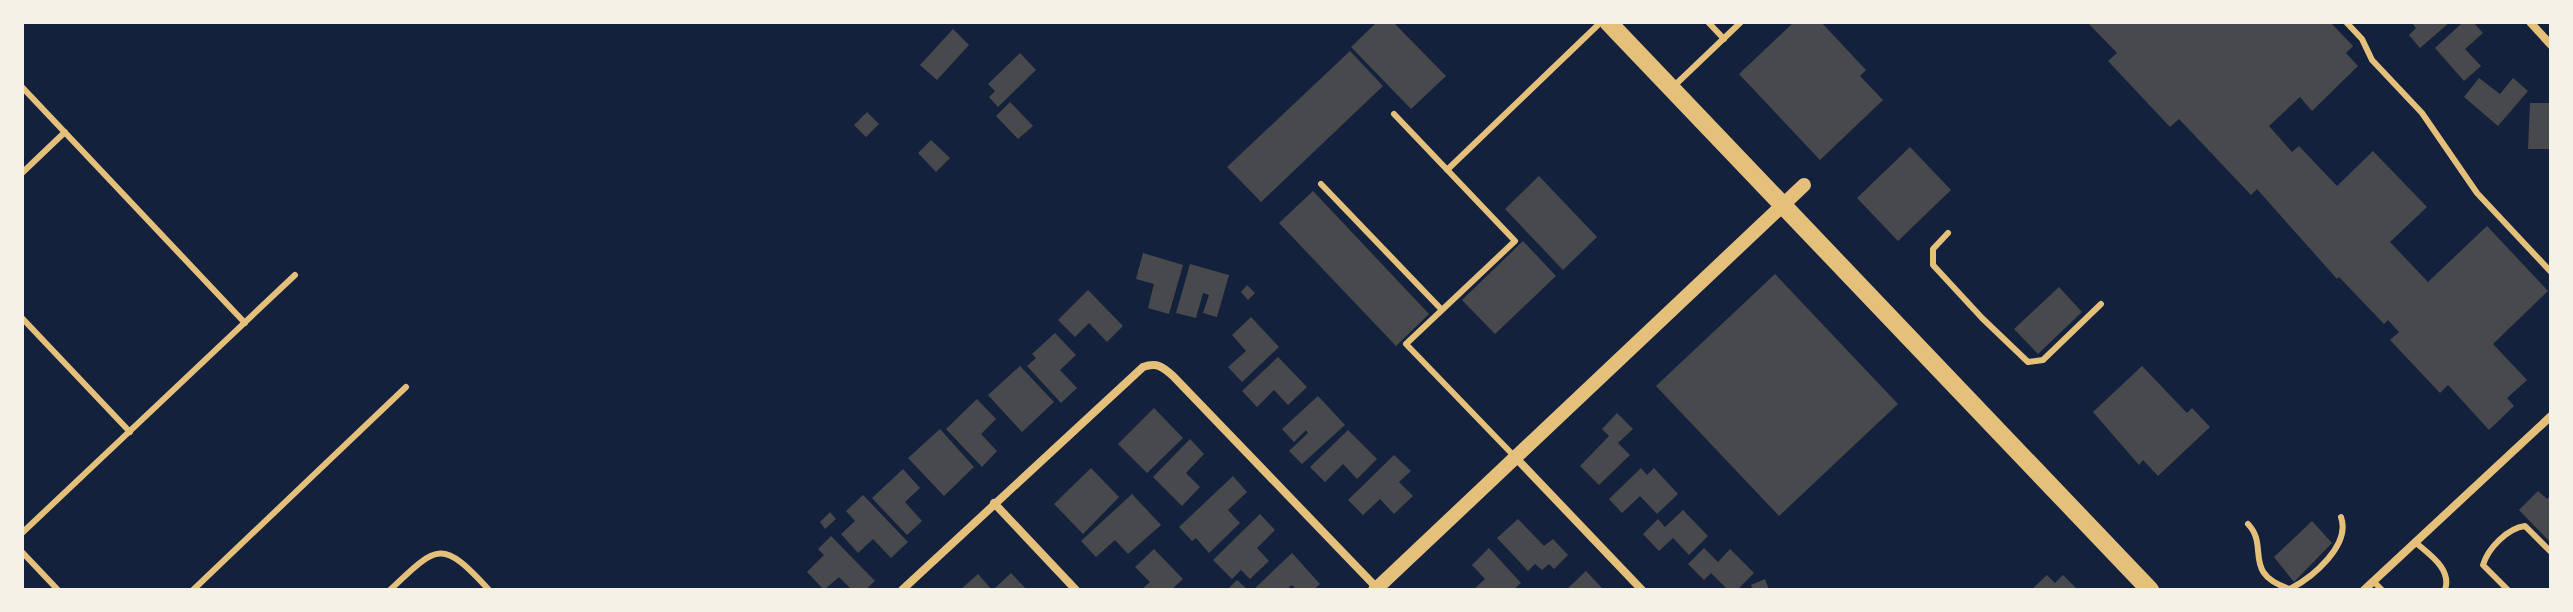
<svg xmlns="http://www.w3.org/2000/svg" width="2573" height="612" font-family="Commissioner,sans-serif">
  <rect width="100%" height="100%" fill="#14213d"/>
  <path fill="#48494c" d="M1377,22H1393L1446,76L1411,109L1351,47Z
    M1794,22H1821L1866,70L1860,76L1883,100L1820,160L1739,74Z
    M2087,22H2330L2353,46L2346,53L2358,66L2312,111L2300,97L2269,126L2292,152L2299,146L2337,186L2373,151L2427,207L2390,242L2428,282L2487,226L2548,291L2493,344L2527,380L2507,398L2514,406L2489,430L2448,385L2440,393L2390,340L2399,332L2388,320L2384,324L2339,277L2337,279L2257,189L2251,195L2179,119L2170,127L2108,61L2117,53Z
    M2411,22H2450L2420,48L2409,35L2416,28Z
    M2463,22H2473L2483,33L2465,49L2481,66L2464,81L2435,48Z
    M953,29L969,45L937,80L920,65Z
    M1350,51L1383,86L1261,202L1227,167Z
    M1020,53L1036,70L998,107L989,97L995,91L988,84Z
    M2479,78L2500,94L2513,78L2528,91L2498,126L2464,97Z
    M1010,102L1033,126L1018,139L996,116Z
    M2530,103H2551V149H2528Z
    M867,112L879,124L866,137L854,125Z
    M931,140L950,158L936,172L918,153Z
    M1910,147L1951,190L1898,241L1857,198Z
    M1539,176L1597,237L1563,270L1505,209Z
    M1313,191L1429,314L1396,346L1279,223Z
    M1523,241L1556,276L1495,334L1462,300Z
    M1143,253L1183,265L1169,314L1148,308L1154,284L1136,279Z
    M1190,264L1229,275L1217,317L1203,313L1209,295L1203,293L1196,318L1176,313Z
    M1775,274L1898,404L1779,516L1656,386Z
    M1247,285L1255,293L1248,300L1241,292Z
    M2059,287L2082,312L2038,354L2014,329Z
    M1088,290L1123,326L1107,342L1089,323L1075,337L1058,320Z
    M1251,317L1279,347L1242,382L1228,367L1246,351L1232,335Z
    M1055,333L1076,355L1060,370L1077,388L1061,403L1027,366L1036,358L1032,354Z
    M1278,357L1307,387L1288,405L1274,390L1257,407L1242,391Z
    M1020,366L1054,402L1022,432L988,395Z
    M2142,366L2187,413L2192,408L2210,427L2158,476L2143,460L2139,465L2093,412Z
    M1318,396L1345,425L1302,464L1289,451L1308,433L1306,430L1294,442L1282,429Z
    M977,399L996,419L981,434L997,451L982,467L946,429Z
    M1154,408L1183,438L1147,473L1118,444Z
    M1617,413L1633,429L1618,443L1630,455L1599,485L1580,466L1609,436L1602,429Z
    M940,429L974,467L944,496L908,458Z
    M1348,430L1377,459L1357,479L1343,464L1325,482L1310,467Z
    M1190,439L1204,454L1186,473L1200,487L1182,506L1153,477Z
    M1394,455L1411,471L1399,482L1413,496L1394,514L1380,499L1363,515L1348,500Z
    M1091,468L1119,497L1083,534L1054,504Z
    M1641,468L1647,475L1654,468L1678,494L1657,514L1640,496L1622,513L1609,499Z
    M903,469L920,488L905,502L922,521L907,535L872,498Z
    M1233,476L1247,492L1228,510L1240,523L1209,553L1196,538L1192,541L1179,527Z
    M2538,491L2547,499L2551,495V543L2519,510Z
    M1132,494L1161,525L1128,554L1115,540L1096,557L1081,541Z
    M863,495L908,542L891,558L873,539L858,553L841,534L855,521L846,511Z
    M1683,510L1708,536L1689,555L1673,538L1659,551L1643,534L1658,519L1665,527Z
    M830,512L836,519L825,529L820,522Z
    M1260,514L1275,530L1257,548L1269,561L1250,579L1241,570L1232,579L1213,560Z
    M1518,519L1544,546L1553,539L1568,555L1554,569L1549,564L1542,570L1535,564L1528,571L1497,538Z
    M2312,521L2332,543L2294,582L2274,557Z
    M831,536L875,581L865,590H852L839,577L824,590L807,572L824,555L818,549Z
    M1489,548L1521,583L1513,590H1473L1485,579L1472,565Z
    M1704,548L1718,562L1730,549L1754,573L1737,590H1728L1711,573L1704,580L1688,564Z
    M1154,549L1183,579L1171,590H1141L1150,582L1135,567Z
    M1292,553L1320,584L1313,590H1297L1292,585L1289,587L1291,590H1253Z
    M1586,571L1602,588L1566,590Z
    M1011,573L1027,590H993Z
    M978,574L992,590H960Z
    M2047,575L2055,583L2063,575L2078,590H2031Z
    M1765,579L1769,590H1753L1751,585Z
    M1237,580L1248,590H1231L1229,588Z"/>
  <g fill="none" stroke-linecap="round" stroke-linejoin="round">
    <path stroke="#e5c07b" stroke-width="6" d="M1708,22L1724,39
      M2346,22L2362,39L2372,60L2422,113L2477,193L2551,272
      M1674,86L1741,22
      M22,87L245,323
      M1394,114L1515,241L1406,344L1516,458
      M1447,170L1601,22
      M22,173L65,132
      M1321,184L1442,310
      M1948,233L1933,249V265L1982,318L2028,362L2043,360L2101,304
      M22,318L130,432
      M2248,524C2270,547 2241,573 2290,589C2313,577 2351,545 2341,517
      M22,533L295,275
      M2415,542C2430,555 2452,569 2445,590
      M22,552L58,590
      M2373,581L2382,590
      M193,590L406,387
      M390,590C438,544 442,539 489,590
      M2508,590L2483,565C2488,548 2508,528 2525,526L2551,552"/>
    <path stroke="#e5c07b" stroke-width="8" d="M2530,22L2551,45
      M1516,458L1642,590
      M994,503L1076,590
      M902,590L1143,367C1157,362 1163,367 1173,376L1377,588
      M2364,590L2551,416"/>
    <path stroke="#e5c07b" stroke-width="14" d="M1375,590L1804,185"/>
    <path stroke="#e5c07b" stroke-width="18" d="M1608,22L2150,590"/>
  </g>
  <rect width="2573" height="612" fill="none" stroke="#f6f1e7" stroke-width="48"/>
</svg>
